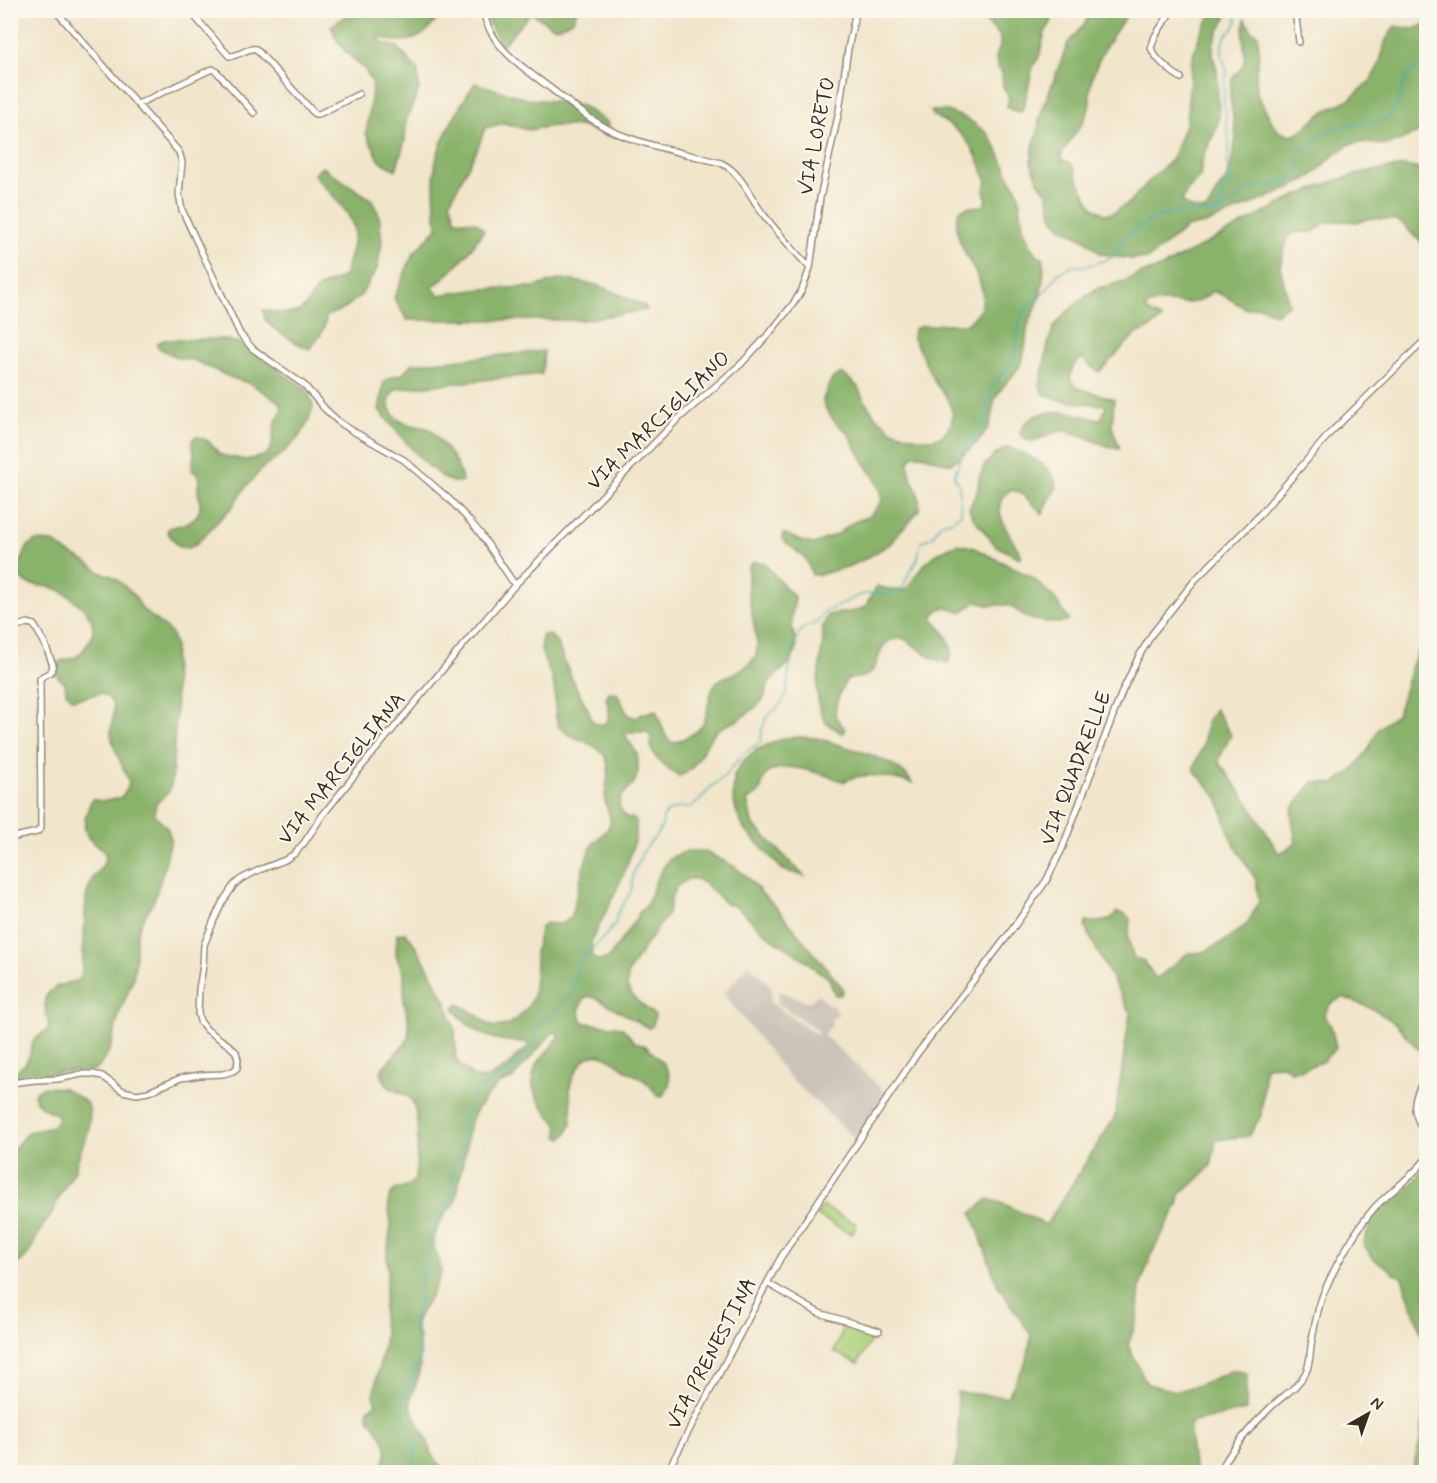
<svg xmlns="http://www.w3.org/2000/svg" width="1437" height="1483" font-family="Mynerve,sans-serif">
  <rect width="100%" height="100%" fill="#fbf7ec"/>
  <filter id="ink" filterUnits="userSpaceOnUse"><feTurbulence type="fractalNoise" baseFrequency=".0167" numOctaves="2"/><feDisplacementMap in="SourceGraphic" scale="12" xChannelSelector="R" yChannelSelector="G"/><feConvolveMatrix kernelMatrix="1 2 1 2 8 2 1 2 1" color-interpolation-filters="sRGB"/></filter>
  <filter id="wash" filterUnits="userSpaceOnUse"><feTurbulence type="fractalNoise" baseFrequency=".008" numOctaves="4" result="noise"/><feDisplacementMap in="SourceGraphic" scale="24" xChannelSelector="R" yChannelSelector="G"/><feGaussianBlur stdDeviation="1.35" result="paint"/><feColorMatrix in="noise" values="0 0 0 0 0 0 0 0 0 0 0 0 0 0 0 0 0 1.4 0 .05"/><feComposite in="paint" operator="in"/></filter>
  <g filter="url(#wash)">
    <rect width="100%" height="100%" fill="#f1e5ca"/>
    <path fill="#cbc3b8" d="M749,964L771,987V1003L817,1035L819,1031L777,1003L779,991L809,1002L819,994L828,1005L832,1004L838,1014L835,1018L831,1019L832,1025L823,1034L885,1092L883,1100L873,1118L855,1143L854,1138L787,1075L724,994Z"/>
    <path fill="#acd07a" stroke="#747d4c" stroke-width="1.5" d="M822,1206L857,1224L852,1234L817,1216Z
      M844,1326L874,1335L858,1364L834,1352Z"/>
    <path fill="#89b26a" stroke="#626e44" stroke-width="1.5" d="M414,11H443C430,29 422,42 397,41C391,41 384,38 378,38L382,43L397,47L418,70L419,89L406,121L405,140L396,170L380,161L366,134L373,84L365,70L346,52L336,39L331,26L346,16L407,15Z
      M483,11H577L573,20L560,27H553L531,13L501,47Z
      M975,11H1047L1052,21L1045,32L1039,57L1033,66L1024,106L1021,112L1012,110L1007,107L1009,98L1003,87L1002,73L997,66L996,56L1000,47V36Z
      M1091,11H1131C1117,26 1094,63 1091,84C1089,92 1091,100 1089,108C1083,127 1070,138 1061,156L1062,160L1069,162L1074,168L1080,185L1093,207L1104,214L1113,213L1129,203L1148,182L1172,159L1186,122L1192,58L1200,34L1213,11H1228V13L1213,43V56L1217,70L1219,117L1216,130L1203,157L1200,177L1189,188L1182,200C1187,209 1197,210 1206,210L1210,205L1216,192L1225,181L1229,172L1236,138L1230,96L1232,79L1243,66L1245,55L1243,36L1245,19L1252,31L1258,35L1259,56L1256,70L1257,94L1272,122L1279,132L1291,135L1299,132L1325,111L1350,99L1370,81L1379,65L1386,40L1395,26L1413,29L1426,24V122L1418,133L1393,143L1385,145L1358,142L1349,145L1333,156L1312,176L1286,190L1205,224L1187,227L1148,259H1131L1101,254L1084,239L1062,228L1053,218L1047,193L1038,181L1031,162L1034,142L1038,133L1039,119L1068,43L1085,23Z
      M475,83L527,99L567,102L581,105L607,122L611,130L607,136L581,126H553L528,130L504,123L485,128L479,145L450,202L456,220L476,222L484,230C468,255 455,269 432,288L439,295L481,289L533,287L562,279L597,285L644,305L647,310L582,320H407L394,298L413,254L437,228C435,204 431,176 438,153C445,130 461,104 475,83Z
      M931,111H947L968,119L988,134L997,148L1010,178L1016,188L1019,196L1023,227L1030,245L1035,253L1043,258C1045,277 1042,290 1036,308C1034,314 1030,318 1028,325C1025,338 1027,352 1020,365C1013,377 1001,387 995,399C992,407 993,417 989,426C983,439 962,458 949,464L922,455H913L908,463L912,481L917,489L919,499L920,508L909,523L902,529L890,544L867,558L850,566L819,575H812L806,559L782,539L783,533L801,541L814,544L837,534L852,523L869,516L881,503L882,494L875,478L862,459L848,433L835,422L825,408L823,400L829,384L834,377L842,373L857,386L865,402L876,417L885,423L891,430L921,439H933L942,436L951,424L953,415L948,399L936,384L913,338L914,329L922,326H932L941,324H968C972,319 977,315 980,309C995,279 945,246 959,211L967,207L984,206L987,199C983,191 983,189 987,182C976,149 965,130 932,115Z
      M1405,166L1426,170V245L1415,237L1403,224L1396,220L1370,218L1360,222L1340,221L1323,223C1313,239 1302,227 1288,236L1280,266L1289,305L1275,314L1260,306L1246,309L1225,296L1212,291C1190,316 1168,292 1145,308L1150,313L1162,319L1152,327L1136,334L1099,372L1090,366L1082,358L1073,366L1070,379L1078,388L1114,399L1112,427L1120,449C1101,447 1084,433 1065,431C1051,430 1041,442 1028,441L1020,434C1021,427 1024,423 1030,419C1052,404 1077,416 1101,419L1106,407L1104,405L1064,401L1043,394L1040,385L1049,340L1055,325L1062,317L1080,300L1096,289L1128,280L1136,275L1160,268L1296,196L1337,180L1366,172Z
      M322,167L372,200L379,215L382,243L377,269L361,295L344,309L326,316C325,331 319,339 309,349C297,343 272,331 265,319C264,316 264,313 263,310C277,312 297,319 307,304C311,298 313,293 319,288C325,283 336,281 344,276C348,262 354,248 354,233C355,213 325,190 314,174Z
      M221,339L240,343L303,387L309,394L313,406L308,423L298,438L282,454L263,468L245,488L232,507L197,543L189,548L179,547L167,532L169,528C182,525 201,521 200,504C200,499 198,494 198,490C198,485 200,479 198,475C194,468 194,477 192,467C192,463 194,458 194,453C194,445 188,443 196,436L208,441L221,455L245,460L264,456L271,449L275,423L282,410L281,405L278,401L251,384L232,378L193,360L179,358L160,349L156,344L164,340Z
      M544,351L542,374L396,389C382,403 391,419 408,424C415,427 425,426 431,430C434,432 437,438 440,441C450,453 460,465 462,481C459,482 456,483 453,482C431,476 394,428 379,410L384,382L389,378L403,374L411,364Z
      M1008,447C1027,455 1053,464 1057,487L1045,506L1043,514L1020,492L1010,490C1007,493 1002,496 1001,501C995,517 1014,542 1022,556L1019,558L996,546L972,516L969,508L978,490L979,479L984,466L994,455Z
      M35,541L53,542L69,553L86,562L102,573L112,576L119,581L133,594L143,610L166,628L172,635L175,645L174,664L176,712L172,781L170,790L156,804L154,814L167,828L171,838L169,848L163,872L153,903L141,922L136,937V956L133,979L119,1014L110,1050L99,1067L91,1071L82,1072L72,1071L44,1074L14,1079H11L10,1075L24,1065L29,1057L33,1041L48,1029C50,1018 46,1017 45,1006C42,987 65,984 79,980L82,972L86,897L92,879L103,865L106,856L102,848C78,837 83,819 92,799L101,801L120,798L126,791L129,783C124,766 113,751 111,734C110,724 116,715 113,705C111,698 106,696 100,693L82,698L73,699L66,692L65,683L58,677L55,668L60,661C75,658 78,658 87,645C100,627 90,613 76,602C69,597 64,591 56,589C46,585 34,587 25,582C20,579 19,576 17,571L28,546Z
      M957,544L972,547L1032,577L1056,600L1069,620L1058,623L1033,620L1026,617L1009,605H988L977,602L962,612C947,607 943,603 932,617C942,630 959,647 948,663L932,658L903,638C899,639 892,639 889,641C876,649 881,668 866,676C861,678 852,678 847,679C842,687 833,707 836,717C838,721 842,725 845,729L843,734L826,723L819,708L817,689L823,639L822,628L828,615L854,611L865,607L877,586L894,590H906C922,565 929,555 957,544Z
      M755,562L764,563L795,598C794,607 790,617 792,626C793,635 799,644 795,653C790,667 779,670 771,680C767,685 767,692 764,698C760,706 748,713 740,719C732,724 722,725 715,732C701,747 699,771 678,776C665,766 647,756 651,737L647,731C639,733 633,731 625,733C627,742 634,746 637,754C638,758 638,765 638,769C638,795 604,792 627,818H632L636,821C639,853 605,912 591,942L592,956L597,960H601L606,959L610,956L636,919L637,915L647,904L657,878L667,862L674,856L688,851H703L708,853L735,867L749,879L765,897L775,906L842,987L843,991L840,995H835L829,979L822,973L818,972L808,962L767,935L738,908L734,906L725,903L705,884L697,879H688L676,887L672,895L668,914L644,947L628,973L627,987L632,995L635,999L655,1015L653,1025L649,1028L645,1026L598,999L589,996L584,998L579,1011L582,1020L586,1023L621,1027C627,1031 629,1037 634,1041C638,1045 639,1042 644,1045C646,1046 649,1049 651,1051C665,1063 679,1079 662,1096H658C654,1093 653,1089 649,1085C643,1077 634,1076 626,1070C612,1061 597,1044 582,1063C576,1070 570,1080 570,1089C570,1106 577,1124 563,1138H559C558,1135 558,1131 558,1128C557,1124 553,1119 550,1116C537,1098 527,1089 536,1065L559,1037L557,1033H552L512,1079L499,1084L494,1089L482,1102L474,1114L469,1128L466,1151L463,1160L456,1200L453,1207L446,1212L434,1235L433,1245L440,1263L441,1273L431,1296L416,1320V1329L419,1337L420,1366L418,1378L411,1398L410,1406L427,1439L432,1454L436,1460L447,1472H379C380,1466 386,1462 386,1455C388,1438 375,1429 368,1416V1409L375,1405L374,1392L384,1342L385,1335L382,1320L388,1270L387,1255L391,1224L388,1202L390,1195L395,1190L409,1185L415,1180C417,1163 422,1110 409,1097C403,1092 394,1092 388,1086C385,1083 383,1077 381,1074L383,1067L404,1045L408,1039L409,1032L408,1017L404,1003V975L396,955L397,934L405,933L411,939L423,958L445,1000L455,1029L456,1060L461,1066L474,1077L482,1079L488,1078L510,1065L515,1057L523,1052L529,1046L526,1042C495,1042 471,1035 454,1008L459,1004L477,1015L488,1024L494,1027L507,1025L518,1018L527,1008L533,997L536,965L535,952L541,927L546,923C556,924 563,926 570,918C579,894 580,867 593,844C597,837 609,832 610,823C612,816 606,809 605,801C604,788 611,774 607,761C602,743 570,740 559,727C553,718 556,697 554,686C552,669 535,653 543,635H550L556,641L574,683L589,711L591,719L596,724H604C612,716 609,708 606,698L609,692L617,693L628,715L636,718L642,714L656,710L666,737L672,743C681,741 686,738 694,733C713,720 704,698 716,683C721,677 727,676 733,674C747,667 759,660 757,643L748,592V570L750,564Z
      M1426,636V1051L1417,1048L1396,1024L1375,1010L1343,997L1330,1004L1324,1015L1331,1026L1336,1048L1323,1061L1301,1070L1291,1071L1283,1065L1265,1066L1261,1116L1249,1136L1216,1140L1211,1166L1192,1185L1181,1192L1178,1205L1154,1249L1140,1286L1137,1320L1128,1345L1147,1384L1176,1391L1199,1385L1233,1370L1247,1373L1246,1410L1190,1423L1191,1451L1196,1472H1169L1159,1464L1144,1463L1140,1472H953L959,1450L957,1392L1007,1397L1027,1360L1031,1335L997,1284L972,1213L988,1199L1004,1204L1046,1225L1115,1117L1130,1013L1085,927L1086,922C1099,922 1109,924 1117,912L1125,914L1130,919L1128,938L1134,958L1144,961L1156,979L1188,953L1204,952L1226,940L1247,924L1259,902L1256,880L1231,839L1218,798L1193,769L1203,746L1207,720L1215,709L1231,735L1218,761L1247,801L1279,854L1296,843L1291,812L1302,795L1314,781L1333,784L1352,771L1368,750L1379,728L1397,714L1412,665Z
      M800,737L817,738L869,754L891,764L906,774L912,783C889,777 865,770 843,782L837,779C816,773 787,759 767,774C762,779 763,786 759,792C757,795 751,798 747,800L752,823L804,876L783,870L745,830L737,814L733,797L734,775L743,761L756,750L784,738Z
      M44,1087L64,1088L83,1100L88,1105L90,1112L89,1126L88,1133L82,1146L74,1172L60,1195L52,1214L42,1227L30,1251L24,1259L11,1268V1151L16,1146L28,1132C41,1129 57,1130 58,1115C47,1110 36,1107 34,1094L38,1089Z
      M1426,1167V1347L1402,1278L1374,1259L1363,1244L1374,1215L1393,1203L1406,1191Z
      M1426,1391V1472H1412L1421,1437Z"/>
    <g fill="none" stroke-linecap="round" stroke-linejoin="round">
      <path stroke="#3cadb4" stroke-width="1.5" d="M1216,212L1221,201L1222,190L1231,184V178L1226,163L1229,151V139L1227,128L1224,101V86L1227,70L1222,55V44L1227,34L1233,29L1237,20L1235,10
        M415,1472L414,1435L406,1420L402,1407L404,1393L414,1374L421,1354L415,1336L414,1324V1314L418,1307L421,1277L425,1272L430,1253L428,1238L438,1222L439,1215L446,1208L451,1197L452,1180L463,1143V1125L469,1105L475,1091L502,1076L524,1056L534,1045L536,1030L539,1024L557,1009L570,996L574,989L578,965L585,955L604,937L615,924L617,914L631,892L633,875L642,853L657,834L662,826L663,818L667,812L679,807L685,808L692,806L698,802L712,786L726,775L741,756L761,741L762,729L767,717L783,702L786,694L792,649L800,632L805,627L814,624L819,620L825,611C838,608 848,599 861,595C873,591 887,595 900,594L911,569L917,561L921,542L932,537L941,523L951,521L961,514L959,484L954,476L965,447L972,437L983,428L987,417L990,394L997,380L1012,362L1017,348L1018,328L1022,316L1032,303L1047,289L1059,273L1071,266H1087L1111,258L1126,237L1144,224L1159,216L1180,212L1215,214L1233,203L1246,189L1273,185L1298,177V155C1310,146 1322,134 1336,128C1355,121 1380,128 1394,112C1397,108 1398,103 1399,98C1405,76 1405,73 1426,65"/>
    </g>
  </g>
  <g filter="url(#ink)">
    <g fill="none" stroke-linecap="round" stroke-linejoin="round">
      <defs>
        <path id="minor" d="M55,10L179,152L182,162L179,194L182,210L240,334L253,349L304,385L325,409L339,422L351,430L404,460L449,499L468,519L480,533L515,585
          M189,10L229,56C239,57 247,47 256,49L315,114H319L359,94
          M483,10C490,49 526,69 554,91C575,107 595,124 619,134C650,147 689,154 721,163C741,172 750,197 763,214C778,233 794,251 810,268
          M1172,10L1155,36L1151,48C1155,59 1171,72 1181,78
          M1295,10L1299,42
          M138,104L212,69L216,71L254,113
          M10,628L28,623L34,625L44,642L53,665L51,672L43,676L40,679L41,828L37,832L10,838
          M1426,1077C1411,1100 1411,1112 1426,1135
          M10,1083L35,1080L58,1079L82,1074H93L102,1076L123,1091L137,1094L148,1092L181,1078L200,1075L223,1074L233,1071L237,1068L238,1060L236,1052L230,1046L207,1030L200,1021L198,1013L199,989L203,966L204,945L214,920L222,903L234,885L241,879L259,870L285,860L294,854L304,843L322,816L358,771L464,644L515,585L677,420L741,364L769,334L793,304L802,290L810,268L820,198L839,111L848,49L856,10
          M767,1283L819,1313L879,1331
          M667,1472L781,1257L917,1054L1009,934L1046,881L1062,849L1122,692L1138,658L1152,634L1195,580L1256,519L1331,432L1426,339
          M1219,1472C1232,1449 1250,1427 1270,1408C1282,1396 1298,1388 1306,1372C1310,1364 1310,1354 1311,1346C1314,1328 1317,1309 1324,1292C1335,1266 1357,1227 1376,1206C1392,1190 1412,1177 1426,1159"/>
      </defs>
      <use href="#minor" stroke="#968874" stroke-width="8"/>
      <use href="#minor" stroke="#fff" stroke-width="5"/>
    </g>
  </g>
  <g text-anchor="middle" stroke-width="4.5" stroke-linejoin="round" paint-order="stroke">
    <g font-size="21" fill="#3b2a1e" stroke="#fbf7ec">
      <text transform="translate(816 136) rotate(-79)" y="7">VIA LORETO</text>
      <text transform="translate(658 420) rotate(-44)" y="7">VIA MARCIGLIANO</text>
      <text transform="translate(341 768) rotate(-51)" y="7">VIA MARCIGLIANA</text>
      <text transform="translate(1075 768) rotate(-69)" y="7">VIA QUADRELLE</text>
      <text transform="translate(711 1353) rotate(-62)" y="7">VIA PRENESTINA</text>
    </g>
  </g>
  <rect width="1437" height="1483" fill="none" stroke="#fbf7ec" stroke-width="36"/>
  <g transform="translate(1368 1414) rotate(40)" stroke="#fbf7ec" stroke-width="4.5" paint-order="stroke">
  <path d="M0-4.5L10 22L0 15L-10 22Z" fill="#3b2a1e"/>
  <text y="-9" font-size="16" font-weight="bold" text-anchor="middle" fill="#3b2a1e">N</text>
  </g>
</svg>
